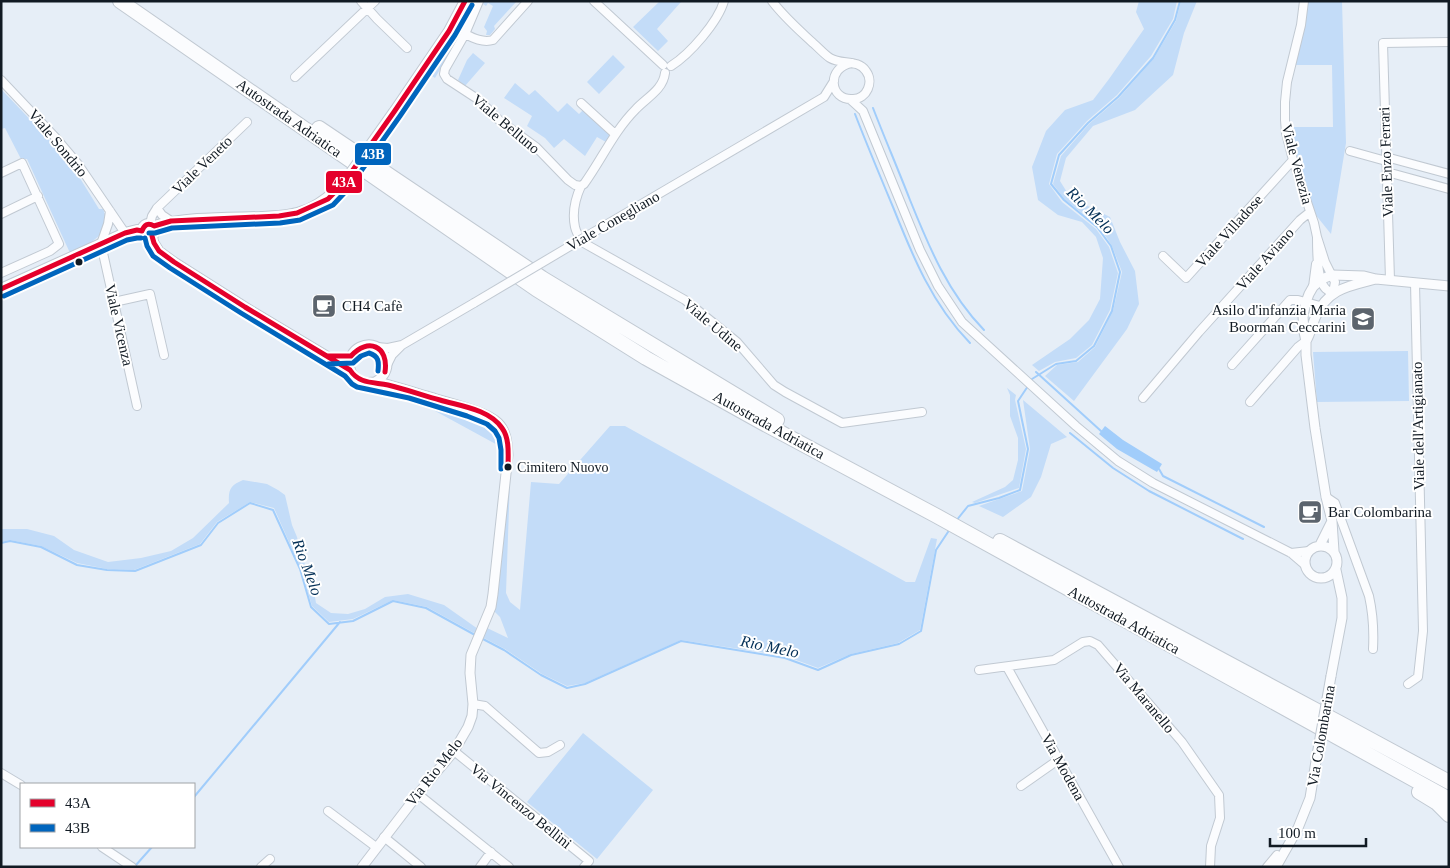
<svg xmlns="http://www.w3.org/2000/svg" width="1450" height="868" font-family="'Times New Roman',serif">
  <rect width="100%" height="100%" fill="#e6eef7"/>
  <path fill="#c3dcf8" d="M470,1H476C465,28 450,53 435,78L427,73L465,14Z
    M484,1H517L494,26L495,29L490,35H486L487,31L484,27L493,6L488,3L486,6L483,4Z
    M660,1L681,2L657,29L668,41L658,51L633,27Z
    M1139,1H1177L1173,19L1151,56L1117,95L1087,121L1057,154L1049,184L1062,202L1096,229L1109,247L1118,273L1110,310L1092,345L1076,358L1055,362L1039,371L1032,365L1070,339L1089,320L1100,299L1103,258L1096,237L1082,222L1058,215L1038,200L1032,167L1046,131L1065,110L1093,100L1109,79L1144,29L1136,12Z
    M1181,1H1197L1184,33L1173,75L1135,110L1093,126L1066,158L1060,181L1070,197L1110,217L1120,242L1135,271L1139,304L1127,329L1074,401L1045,376L1057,365L1078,362L1095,347L1113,311L1122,272L1112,246L1099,226L1065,200L1053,184L1061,156L1089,124L1119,98L1154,58L1176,21Z
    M1307,1H1342L1346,143L1331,234L1315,214L1298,168L1289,127H1333L1332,65H1295L1303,34Z
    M473,53L485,63L465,86L458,80L467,60Z
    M613,55L625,67L599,94L587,82Z
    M515,83L529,95L535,90L558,112L567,103L579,114L584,109L609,132V139L606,142L597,137L585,156L564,139L554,148L545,138L527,126L532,116L504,98Z
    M1,89L44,134L78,175L99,209H103C114,234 89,244 70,253L27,159H21L5,128L1,129Z
    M1408,351L1409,401L1317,402L1313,352Z
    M1007,388L1016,395L1015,400L1026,449L1019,488L975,503L972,502L1005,487L1013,480L1018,460V438L1010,416V395Z
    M418,398H423C434,402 445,406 456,409C475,415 506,422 503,448L415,400Z
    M1023,400L1067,437L1051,444L1041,477L1031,497L1003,517L979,506L1022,491L1030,449Z
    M610,426H625L906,582H915L931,538L937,539L920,630L898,643L851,654L818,668L785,656L681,640L585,683L567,686L542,674L505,649L482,637L487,628L508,638L500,617L494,611L498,592L510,480L506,593L510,602L520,610L531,482L559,484Z
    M243,480L267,484L278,490L285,495L292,525L297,537L301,555L312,580L316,603L331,613L348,614L365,609L385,597L408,594L444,605L478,629L476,634L427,607L393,600L353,619L329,622L312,606L301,569L274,508L250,502L217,522L200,544L134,570L107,569L77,563L41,546L10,540L1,542V529H27L54,536L74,550L108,562L141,558L171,551L193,538L229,503C228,489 231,485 243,480Z
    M583,733L653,790L597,859L527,802Z"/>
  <path fill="#a1cdfb" d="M1105,426L1123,440L1162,464L1157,472L1117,449L1099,434Z"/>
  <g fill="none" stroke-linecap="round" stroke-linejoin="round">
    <path stroke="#a1cdfb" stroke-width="2" d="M873,108C885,139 898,169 910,200C929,247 948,293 984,330
      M855,114C867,145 880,176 893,207C913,257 932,304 970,343
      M1036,372L1101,431
      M1030,382L1032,379L1056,364L1076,361L1094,346L1112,311L1120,272L1111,246L1097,227L1064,200L1051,184L1059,155L1088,123L1118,97L1153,58L1175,20L1180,1
      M1070,433L1113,468L1149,491L1243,539
      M1159,469L1163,476L1264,527
      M956,521L968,506L999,498L1020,490L1028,449L1018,401L1028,386
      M1,543L10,541L41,547L77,565L107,570L135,571L201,545L218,523L250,503L273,510L300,569L311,607L329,624L353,621L393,601L426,608L475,635
      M481,638L504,650L541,675L567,688L585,684L681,641L785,658L818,670L851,655L899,644L921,631L936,550L950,529
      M194,797L340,622
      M136,865L152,847"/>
    <defs>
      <path id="minor" d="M361,1L377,19L407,48
        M479,1L465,34L445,69L444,74L447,79L479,100L500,121L536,147L568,180L575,185L581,186L584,184C602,159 614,131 636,109C646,98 663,90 665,73
        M594,1L663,65
        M772,1C784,17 798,29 813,43C819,48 824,54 830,58C841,65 858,59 866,71C874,82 867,99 853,99C829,101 826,67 852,63
        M1304,1L1301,25L1287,82L1285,102V120L1286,133L1293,160L1314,223L1317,237L1325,262L1335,282L1333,293C1331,292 1328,291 1326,289C1317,281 1317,250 1317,237
        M465,34C473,38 483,43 493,40L528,1
        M671,66C690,54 718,22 724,1
        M295,77L375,1
        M1,80L56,138L78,164L125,233
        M851,100L863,111L920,250L938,286L962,322L1076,426L1118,461L1153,483L1291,553L1305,565
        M581,103L615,134
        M1350,151L1386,161
        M1386,157L1449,174
        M1387,172L1449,189
        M1,173L22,163L59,244L50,251L1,273
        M581,186C575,199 572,213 575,227C576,232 579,237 582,242L685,300L737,342L774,385L785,392L842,423L922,412
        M157,208L162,215L171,221
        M110,211L108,224L101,244L137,406
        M1,214L38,196
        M150,224L152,216L157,208L247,122
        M587,236L824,97L834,81
        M1163,256L1186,278L1293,160
        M1390,280L1383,43L1449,42
        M1313,287L1316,264
        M114,302L150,294L164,355
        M377,347L388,348L402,345
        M387,365L392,355L402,345L474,303
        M1232,365L1290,300H1298L1320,306
        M1143,398L1199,332L1300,220L1310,212
        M1250,402L1298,347L1306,341
        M1326,497L1335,503L1369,596C1373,614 1374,630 1373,649
        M1291,553L1309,551
        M1007,667L1119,867
        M979,670L1054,660L1083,642L1090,641L1098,645L1182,742L1219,795L1220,818L1211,846L1210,867
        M1408,684L1418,677L1423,631L1415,283
        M473,704L485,706L539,753L548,752L560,745
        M454,751L589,861L584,867
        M1,773L21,785
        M1021,786L1058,760
        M418,794L509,867
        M328,811L376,847
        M384,837L421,867
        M102,847L132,867
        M261,867L270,859
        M480,867L491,852
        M1267,867L1277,855"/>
      <path id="tertiary" d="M152,236L154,243L159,251L174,262L245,307L350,370
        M1306,341C1311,333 1312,324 1316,316C1328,288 1350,286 1376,279
        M1320,545L1332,521
        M1305 562a16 16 0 1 1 32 0a16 16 0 1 1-32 0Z
        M1334,551L1332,521L1326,497L1315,428L1306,355V341L1304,332L1303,316L1306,302L1309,294L1313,287L1322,279L1332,275L1364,276L1376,279L1449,286
        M1331,676L1342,618V598L1336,570
        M362,867L418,794L454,751L468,727L472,716L473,704L470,673L471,655L491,607L493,594L508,455C507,443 507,432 498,423C486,411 448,403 430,397C416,393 401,388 386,384C383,384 379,382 375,382C370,382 366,384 360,381C346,374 346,354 360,347C383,336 399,370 375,382
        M1276,867L1298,828L1310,798L1317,755"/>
      <path id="secondary" d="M394,112L449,31L465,1
        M142,231C143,224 149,222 154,226C187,217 225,218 260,217C276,216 293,216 309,209C322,203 332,194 343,184
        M142,231L144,236L150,237L153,235L155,232L154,226
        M1,289L125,233L137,230L142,231"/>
      <path id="motorway" d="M120,1L536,289L646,358L761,422L935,515L1449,799
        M319,128L542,278L777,420
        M1000,541L1338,722L1449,782
        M1419,792L1437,803L1449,815"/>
    </defs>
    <use href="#minor" stroke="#c1c9d2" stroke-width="10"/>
    <use href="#tertiary" stroke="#c1c9d2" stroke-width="11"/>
    <use href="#secondary" stroke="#c1c9d2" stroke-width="12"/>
    <use href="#motorway" stroke="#c1c9d2" stroke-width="16"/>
    <use href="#minor" stroke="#fbfcfe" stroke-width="8"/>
    <use href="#tertiary" stroke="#fbfcfe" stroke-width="9"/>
    <use href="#secondary" stroke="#fbfcfe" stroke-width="10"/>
    <use href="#motorway" stroke="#fbfcfe" stroke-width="14"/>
    <defs>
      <path id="minor-bridge" d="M474,303L587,236"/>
      <path id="tertiary-bridge" d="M1317,755L1331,676"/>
      <path id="secondary-bridge" d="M343,184L394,112"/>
    </defs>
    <use href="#minor-bridge" stroke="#c1c9d2" stroke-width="10" stroke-linecap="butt"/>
    <use href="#tertiary-bridge" stroke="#c1c9d2" stroke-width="11" stroke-linecap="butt"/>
    <use href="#secondary-bridge" stroke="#c1c9d2" stroke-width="12" stroke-linecap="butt"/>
    <use href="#minor-bridge" stroke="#fbfcfe" stroke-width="8"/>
    <use href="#tertiary-bridge" stroke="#fbfcfe" stroke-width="9"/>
    <use href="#secondary-bridge" stroke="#fbfcfe" stroke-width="10"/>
    <defs>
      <path id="bus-1" d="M142,231C144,225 148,222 154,226L171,221L279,216L297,213L328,199L343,184L394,112L449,31L465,1
        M152,236L154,243L159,251L174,262L245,307L350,370C359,384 373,382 388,385C405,389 422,395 440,400C460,406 489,409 502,428C510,439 508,455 508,469
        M1,289L125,233L137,230L142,231
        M328,356H351C368,337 389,346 385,372"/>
      <path id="bus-2" d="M149,233H155L172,228L280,223L300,220L333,205L349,188L400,116L455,35L472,5
        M145,238L147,246L153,256L170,268L241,313L345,376L352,384L357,387L409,398L467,416L487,424L495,431L499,438L501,450V469
        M4,296L127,240L137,238H141
        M328,364L353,363L361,356L369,353C379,356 379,362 378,371"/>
    </defs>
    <use href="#bus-1" stroke="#fff" stroke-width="9"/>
    <use href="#bus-2" stroke="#fff" stroke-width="9"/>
    <use href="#bus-1" stroke="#e4002b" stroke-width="5"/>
    <use href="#bus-2" stroke="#0065bd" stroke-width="5"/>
  </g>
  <defs>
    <symbol id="cafe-square" viewBox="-11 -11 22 22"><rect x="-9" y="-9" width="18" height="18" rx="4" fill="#5c646d" stroke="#fff"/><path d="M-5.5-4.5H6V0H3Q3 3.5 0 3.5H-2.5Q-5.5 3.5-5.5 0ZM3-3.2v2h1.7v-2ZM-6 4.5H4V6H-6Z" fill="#fff"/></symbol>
    <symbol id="school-square" viewBox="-11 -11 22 22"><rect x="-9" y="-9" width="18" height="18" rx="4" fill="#5c646d" stroke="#fff"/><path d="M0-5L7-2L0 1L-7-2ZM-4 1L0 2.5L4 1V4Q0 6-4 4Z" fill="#fff"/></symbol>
  </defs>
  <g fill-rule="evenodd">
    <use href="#cafe-square" x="310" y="292" width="28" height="28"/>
    <use href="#school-square" x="1349" y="305" width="28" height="28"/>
    <use href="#cafe-square" x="1296" y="498" width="28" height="28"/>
  </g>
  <g fill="#111a23" stroke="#fff" stroke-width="2">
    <circle cx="79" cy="262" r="4.5"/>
    <circle cx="508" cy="467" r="4.5"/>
  </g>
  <g text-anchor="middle" stroke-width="4" stroke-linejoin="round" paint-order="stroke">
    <g font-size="14" fill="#111a23" stroke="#fff" text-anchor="start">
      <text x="517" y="472">Cimitero Nuovo</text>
    </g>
    <g font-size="15" fill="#111a23" stroke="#fff">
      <text transform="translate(289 118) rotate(35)" y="5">Autostrada Adriatica</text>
      <text transform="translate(506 124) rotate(40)" y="5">Viale Belluno</text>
      <text transform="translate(58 143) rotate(50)" y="5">Viale Sondrio</text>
      <text transform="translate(1386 162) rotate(-92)" y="5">Viale Enzo Ferrari</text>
      <text transform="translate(1297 164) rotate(75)" y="5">Viale Venezia</text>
      <text transform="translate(202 165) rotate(-44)" y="5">Viale Veneto</text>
      <text transform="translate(613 221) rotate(-30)" y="5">Viale Conegliano</text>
      <text transform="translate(1229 231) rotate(-48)" y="5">Viale Villadose</text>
      <text transform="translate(1265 259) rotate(-48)" y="5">Viale Aviano</text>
      <text transform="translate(119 325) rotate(77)" y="5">Viale Vicenza</text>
      <text transform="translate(713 325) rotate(40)" y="5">Viale Udine</text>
      <text transform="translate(769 425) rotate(29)" y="5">Autostrada Adriatica</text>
      <text transform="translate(1418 426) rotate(-91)" y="5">Viale dell'Artigianato</text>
      <text transform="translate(1124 620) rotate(29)" y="5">Autostrada Adriatica</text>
      <text transform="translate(1144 698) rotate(50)" y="5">Via Maranello</text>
      <text transform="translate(1321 736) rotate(-80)" y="5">Via Colombarina</text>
      <text transform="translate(1063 767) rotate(61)" y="5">Via Modena</text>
      <text transform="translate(434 772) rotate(-52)" y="5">Via Rio Melo</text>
      <text transform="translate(521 806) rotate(39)" y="5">Via Vincenzo Bellini</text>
    </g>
    <g font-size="15" fill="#111a23" stroke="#fff" text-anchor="start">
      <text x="342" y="311">CH4 Cafè</text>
      <text x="1346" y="315" text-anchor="end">Asilo d'infanzia Maria<tspan x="1346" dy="17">Boorman Ceccarini</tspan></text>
      <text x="1328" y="517">Bar Colombarina</text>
    </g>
    <g font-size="16" font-style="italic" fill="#043057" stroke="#fff">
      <text transform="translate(1091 210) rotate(45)" y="6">Rio Melo</text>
      <text transform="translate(308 567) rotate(70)" y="6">Rio Melo</text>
      <text transform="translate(770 646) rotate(12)" y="6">Rio Melo</text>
    </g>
  </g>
  <g stroke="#fff" stroke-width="2">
    <rect x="354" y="142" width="38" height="24" rx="5" fill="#0065bd"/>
    <rect x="325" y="170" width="38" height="24" rx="5" fill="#e4002b"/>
  </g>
  <g font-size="14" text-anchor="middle" font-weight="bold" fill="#fff">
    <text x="373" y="159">43B</text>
    <text x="344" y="187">43A</text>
  </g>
  <rect width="1450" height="868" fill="none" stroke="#111a23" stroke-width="5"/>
  <rect x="20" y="783" width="175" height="65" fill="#ffffff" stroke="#a0a3a7"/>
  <rect x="30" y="799" width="25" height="8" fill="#e4002b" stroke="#a0a3a7"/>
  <text x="65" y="808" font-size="15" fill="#111a23">43A</text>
  <rect x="30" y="824" width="25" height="8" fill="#0065bd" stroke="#a0a3a7"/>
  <text x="65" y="833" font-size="15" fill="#111a23">43B</text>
  <path d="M1270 838v8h96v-8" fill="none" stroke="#111a23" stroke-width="2.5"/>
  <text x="1278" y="838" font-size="15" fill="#111a23" stroke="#ffffff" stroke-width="4" paint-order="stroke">100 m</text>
</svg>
